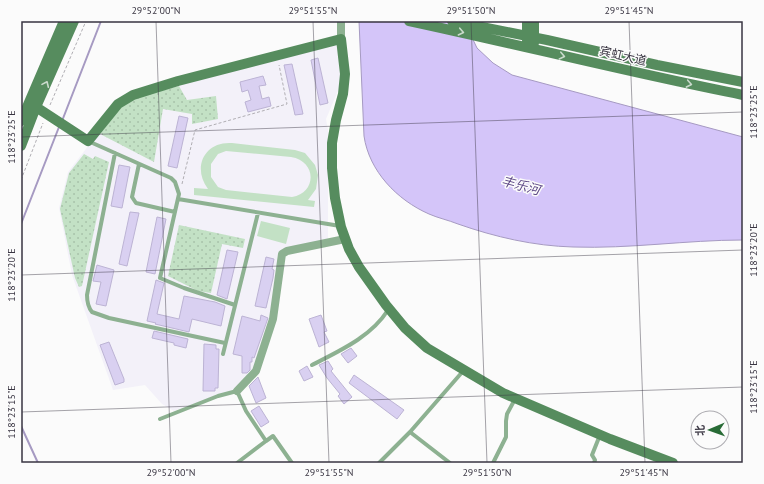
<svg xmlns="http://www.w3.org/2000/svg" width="764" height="484" font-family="'PT Sans','Noto Sans SC',sans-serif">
  <defs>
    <pattern id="grass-dots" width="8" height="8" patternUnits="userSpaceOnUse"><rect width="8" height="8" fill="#c3e1c5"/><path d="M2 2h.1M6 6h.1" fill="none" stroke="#a8c2aa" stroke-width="1.8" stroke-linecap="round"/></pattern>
  </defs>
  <rect width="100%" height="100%" fill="#fbfbfb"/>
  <path fill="#f3f1f9" d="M336,43L342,70L340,86L326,119L328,130V241L278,252L273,310L254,369L236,389L174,411L162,404L145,385L113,390L72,275L59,208L68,172L120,105L134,97Z"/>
  <path fill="url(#grass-dots)" d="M179,86L187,100L216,96L218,119L192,124V114L163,109L154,162L102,135L101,133L121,106L134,98Z
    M84,154L93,159L95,156L109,162L82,286L79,287L75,278L60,209L69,173Z
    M179,225L245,239L243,248L222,244L211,293L198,291L168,276Z"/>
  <path fill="#c3e1c5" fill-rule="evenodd" d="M232,143L295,150L305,153L315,165L318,175L316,189L308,200L315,201L314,207L194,195V188L208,189C192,168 204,141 232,143ZM226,151L291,157C317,161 317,193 292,197L226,190L218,187L211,177V164L218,154Z
    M261,221L290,228L286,244L257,236Z"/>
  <path fill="#d4c5f9" stroke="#a69ac2" d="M359,21H464L477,48L493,63L512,75L743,137V240C686,240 630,249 573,247C534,246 495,237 458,224C448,220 438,218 429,214C397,200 369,171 364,136Z"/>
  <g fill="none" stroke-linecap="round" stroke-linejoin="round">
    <path stroke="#a69ac2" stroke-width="2" d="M62,121L101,21
      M21,224L59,127
      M21,426L38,463"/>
  </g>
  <path fill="#d9d0f1" stroke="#bcb3d4" d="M318,58L328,103L320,105L311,60Z
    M292,64L303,114L295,115L284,65Z
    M263,76L266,85L259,86L262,99L269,97L271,106L248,112L245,102L251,100L248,90L242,92L240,82Z
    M179,116L188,118L177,168L168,166Z
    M119,165L130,167L122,208L111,206Z
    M130,212L139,213L127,266L119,264Z
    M157,217L166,219L155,274L146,272Z
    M227,250L238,252L227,299L217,295Z
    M266,257L274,259L272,269L274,270L273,278L266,308L255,306Z
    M97,265L114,270L106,306L96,304L101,282L93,281Z
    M156,280L164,283L157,314L179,319L184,296L215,302L225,306L221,326L192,319L189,332L155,324L156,323L147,321Z
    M261,315L268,318L254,358L252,357V362H250V370L247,373H242V356L233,354L242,316L260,321Z
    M321,315L327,331L324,332L329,342L319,347L309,319Z
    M154,331L188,339L186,348L174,345V343L152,338Z
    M109,342L124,379V382L115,385L100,345Z
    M204,344L216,345V349H219L218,388H215V391H203Z
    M351,348L357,356L348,363L341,354Z
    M328,361L333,369L331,371L352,397L344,404L338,396L340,394L327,378L319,365Z
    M307,366L313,377L304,381L299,371Z
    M354,375L404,410L397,419L349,383Z
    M258,377L266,398L256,403L249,386Z
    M259,406L269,422L261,427L251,411Z"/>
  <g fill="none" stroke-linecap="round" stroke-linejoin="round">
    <path stroke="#b0aeb3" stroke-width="1" stroke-dasharray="3 2" stroke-linecap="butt" d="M50,105L86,21
      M21,180L43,123
      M182,184L195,130L287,104L279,65"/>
    <path stroke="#8db191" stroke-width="4" d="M88,141L171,178L175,182L179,194L160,278L184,288L235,305
      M115,153L87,295C87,302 88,307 92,312L109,318L225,343
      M139,164L132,197L136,203L175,212
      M178,199L340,226
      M223,354L258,213
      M312,365C339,351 371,337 388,310
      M160,419L218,396L237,391L246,411L266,441L273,436L292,463
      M410,432L450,463
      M237,463L266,441
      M379,463L410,432L464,370
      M493,463L506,437V421L507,414L515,399
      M594,463L595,460L592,455L600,435"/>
    <path stroke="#8db191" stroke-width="8" d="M341,21V39
      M237,391L256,371L273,319L282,254L287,251L345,239"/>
    <path stroke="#568c5e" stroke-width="10" d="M409,21C521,45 631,73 743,95
      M452,21L547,40L657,65L743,82
      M527,41V21
      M534,43V21
      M36,107L88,141L118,104L133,95L178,81L341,39L345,74L343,94L336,120L332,143V168L335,198L341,227L349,249L359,267L386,305L405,328L427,348L503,393L610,439L673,463
      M21,121L64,21
      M21,146L36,107L74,21"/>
  </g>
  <defs><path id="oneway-chevron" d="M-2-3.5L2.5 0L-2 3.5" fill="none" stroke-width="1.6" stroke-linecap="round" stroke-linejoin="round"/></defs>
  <g stroke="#cadacc">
    <use href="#oneway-chevron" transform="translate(461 32) rotate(12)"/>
    <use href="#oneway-chevron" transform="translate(562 56) rotate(13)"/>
    <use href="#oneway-chevron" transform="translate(46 84) rotate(-66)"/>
    <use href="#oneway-chevron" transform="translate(689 84) rotate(11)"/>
  </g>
  <path fill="none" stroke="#393542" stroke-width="1" stroke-opacity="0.45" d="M156,21L171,463M313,21L329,463M471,21L487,463M629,21L645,463M21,137L743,112M21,275L743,250M21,412L743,387"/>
  <g text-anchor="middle" stroke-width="3" stroke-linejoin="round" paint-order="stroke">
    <g font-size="12" fill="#393542" stroke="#fbfbfb">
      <text transform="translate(623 56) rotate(13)" y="4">宾虹大道</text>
    </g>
    <g font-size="13" font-style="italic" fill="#5a4483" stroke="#fbfbfb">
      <text transform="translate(521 185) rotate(15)" y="5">丰乐河</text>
    </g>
  </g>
  <rect width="764" height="484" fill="none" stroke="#fbfbfb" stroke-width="44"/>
  <g transform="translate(710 430) rotate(268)"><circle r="19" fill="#fbfbfb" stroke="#adacb1"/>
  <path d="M0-3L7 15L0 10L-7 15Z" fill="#286b36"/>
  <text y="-6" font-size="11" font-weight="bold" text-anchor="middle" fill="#393542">北</text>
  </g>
  <rect x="22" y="22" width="720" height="440" fill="none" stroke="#393542" stroke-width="1.5"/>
  <g font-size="10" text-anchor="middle" fill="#393542">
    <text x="156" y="14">29°52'00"N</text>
    <text x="313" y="14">29°51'55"N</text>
    <text x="471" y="14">29°51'50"N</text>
    <text x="629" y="14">29°51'45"N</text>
    <text transform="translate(753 112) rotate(-90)" y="4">118°23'25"E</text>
    <text transform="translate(11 137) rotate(-90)" y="4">118°23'25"E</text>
    <text transform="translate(753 250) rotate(-90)" y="4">118°23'20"E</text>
    <text transform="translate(11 275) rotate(-90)" y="4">118°23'20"E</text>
    <text transform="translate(753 387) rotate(-90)" y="4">118°23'15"E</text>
    <text transform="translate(11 412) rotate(-90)" y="4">118°23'15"E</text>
    <text x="171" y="476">29°52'00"N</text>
    <text x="329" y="476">29°51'55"N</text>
    <text x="487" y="476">29°51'50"N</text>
    <text x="644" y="476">29°51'45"N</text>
  </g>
</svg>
